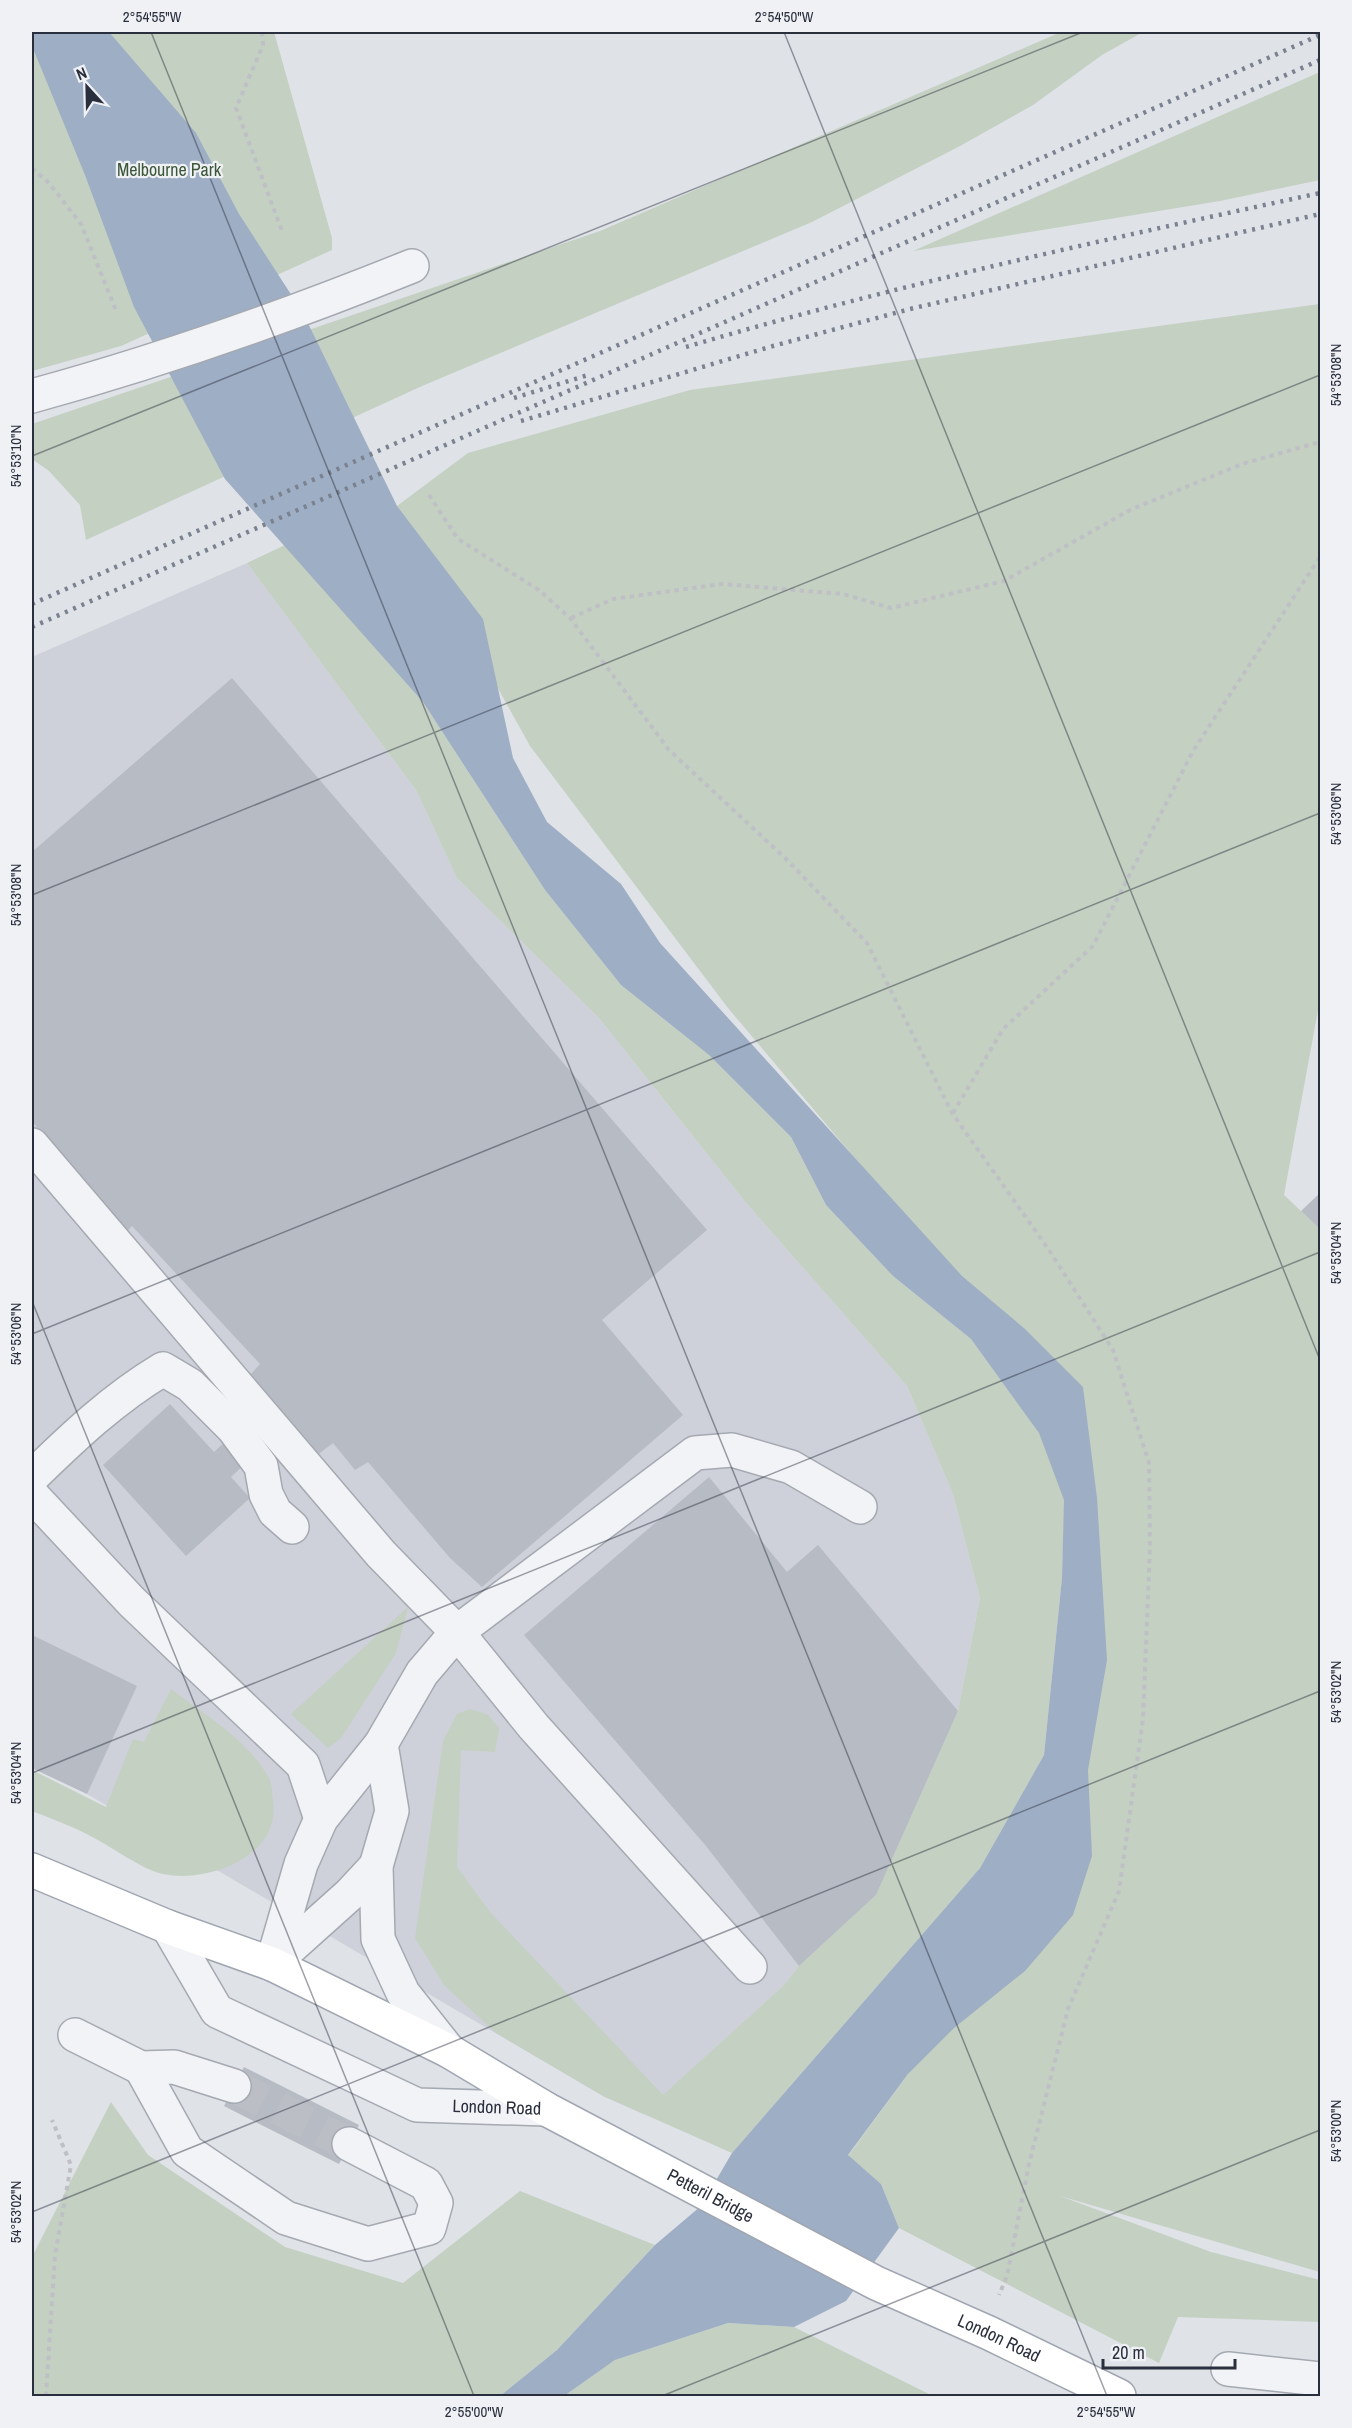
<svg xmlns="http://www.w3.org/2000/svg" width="1352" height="2428" font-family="'Archivo Narrow',sans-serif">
  <rect width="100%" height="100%" fill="#dfe2e7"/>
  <path fill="#ced1d9" d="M247,563L416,790L457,878L599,1018L747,1204L907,1386L953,1494L980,1598L958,1711L876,1895L799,1966L784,1985L643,2114L603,2096L87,1794L32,1768V657Z"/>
  <path fill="#c4d0c1" d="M32,32H274L332,238V250L121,346L32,371Z
    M1061,32H1143L1102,55L1033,105L960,146L812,222L422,386L86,540L80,505L49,471L32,459V424L600,231Z
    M1320,72V180L1220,201L913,251Z
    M1320,304V999L1284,1195L1320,1229V2272L1060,2196L1211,2252L1320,2280V2322L1178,2317L1159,2363L899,2228L881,2184L848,2156L1064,1861V1519L1062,1578L1044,1755L980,1868L732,2153L603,2096L496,2033L444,1985L415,1938L443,1741L457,1714L470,1709L488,1715L499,1728L495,1752L461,1750L457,1867L490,1912L663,2095L784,1985L799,1966L876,1895L958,1711L980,1598L953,1494L907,1386L747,1204L599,1018L457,878L416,790L247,563L285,545L423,702L545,890L621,985L709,1055L791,1137L826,1205L893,1276L971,1339L1014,1398L973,1298L728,1008L530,746L397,506L468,453L690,390Z
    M408,1607L396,1653L341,1738L328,1748L291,1714Z
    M171,1689C205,1715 248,1740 269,1778C272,1784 272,1793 273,1800C282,1855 209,1884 163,1874C141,1869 114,1848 94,1838C75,1827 52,1819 32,1811V1770L106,1807L133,1739L144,1742Z
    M111,2102L148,2155L285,2247L403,2283L520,2191L655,2245L557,2350L500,2396H32V2257Z
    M728,2323L794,2327L933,2396H564L615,2360Z"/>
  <path fill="#9eaec4" d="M32,32H109L196,133L239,214L303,313L397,506L483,619L513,758L547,822L621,884L660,943L962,1276L1025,1329L1083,1387L1097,1498L1107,1660L1088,1770L1092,1856L1073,1915L1025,1971L954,2028L908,2074L848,2155L881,2184L899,2228L846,2301L794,2327L728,2323L615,2360L564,2396H500L557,2350L655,2245L701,2206L732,2153L980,1868L1044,1755L1062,1578L1064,1500L1039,1433L971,1339L893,1276L826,1205L791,1137L709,1055L621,985L545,890L423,702L225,479L134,307L85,175L32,46Z"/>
  <path fill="#b7bbc3" d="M232,678L707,1230L602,1320L683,1415L482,1587L450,1558L368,1462L355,1470L333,1443L316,1456L250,1375L260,1364L132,1226L123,1236L32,1121V852Z
    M1320,1193V1229L1301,1211Z
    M170,1404L214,1452L228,1439L248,1461L231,1477L250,1498L186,1556L103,1465Z
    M709,1477L787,1572L818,1545L958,1711L876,1895L799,1966L706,1846L524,1635Z
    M32,1635L137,1686L87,1794L32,1768Z
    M244,2067L359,2125L339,2164L224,2106Z"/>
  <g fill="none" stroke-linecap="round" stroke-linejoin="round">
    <path stroke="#bbbec5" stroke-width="33" stroke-dasharray="33 16" stroke-linecap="butt" d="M234,2086L349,2144"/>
    <defs>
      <g id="minor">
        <path d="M32,396C160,361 288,316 412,266"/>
        <path d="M32,1145L381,1554L457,1632L695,1453L732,1450L791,1467L860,1507"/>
        <path d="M32,1477C73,1437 113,1399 163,1369L190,1385L233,1428L261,1466L266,1494L275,1512L292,1527"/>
        <path d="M32,1495L132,1602L303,1765L321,1819"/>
        <path d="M381,1744L392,1811L376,1866L378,1939L403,1993L449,2051"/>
        <path id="s1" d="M168,1927L217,2011L417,2105L546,2109"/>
        <path d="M272,1964L301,1864L321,1819L381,1744L422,1673L457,1632L534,1727L750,1967"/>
        <path d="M272,1964L350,1894L376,1866"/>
        <path d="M75,2035L141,2068L174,2067L234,2086"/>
        <path d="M141,2068L187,2151L286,2218L368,2244L429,2228L436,2203L426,2184L349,2144"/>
        <path d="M1228,2369L1320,2379"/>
      </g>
      <g id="major">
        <path id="s2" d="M32,1870L168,1927L272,1964L449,2051L546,2109L876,2283L989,2333L1119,2396"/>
      </g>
    </defs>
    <use href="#minor" stroke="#a5a9b1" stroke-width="36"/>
    <use href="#major" stroke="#a0a6b1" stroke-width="36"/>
    <path stroke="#bec0c6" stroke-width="4" stroke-dasharray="4.5 4.5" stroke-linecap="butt" d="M262,32L263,45L236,108L282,231
      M32,168L49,183L81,224L117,313
      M429,495L458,539L539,590L570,618L669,750L785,858L867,943L952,1113L1049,1250L1113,1350L1149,1463L1150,1547L1143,1719L1119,1891L1068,2009L1029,2164L1007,2276L999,2295
      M571,618L613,599L722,584L843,594L891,608L1004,581L1130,510L1242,464L1320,442
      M953,1113L1003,1029L1093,946L1193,751L1320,557
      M46,2396L55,2255L71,2165L52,2120"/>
    <use href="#minor" stroke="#f2f3f6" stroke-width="33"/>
    <use href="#major" stroke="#fff" stroke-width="33"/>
    <path stroke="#7a818f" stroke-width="4.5" stroke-dasharray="3 6" stroke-linecap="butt" d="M686,347C895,285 1108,239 1320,193
      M514,398L588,375
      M521,421L773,346L910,309L1320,214
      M32,604L1320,35
      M32,627L1320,60"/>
  </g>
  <path fill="none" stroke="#2a2f3d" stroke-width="1.5" stroke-opacity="0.45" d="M151,32L1107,2396M784,32L1320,1360M32,456L1083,32M32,895L1320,375M32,1301L474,2396M32,1334L1320,813M32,1773L1320,1252M32,2212L1320,1691M662,2396L1320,2130"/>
  <g text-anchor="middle" stroke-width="4.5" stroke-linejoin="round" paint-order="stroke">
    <g font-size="18" fill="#3c5738" stroke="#eff1f5">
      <text x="169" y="176">Melbourne Park</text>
    </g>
    <g font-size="18" fill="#2a2f3d" stroke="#eff1f5">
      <text dy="6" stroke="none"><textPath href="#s1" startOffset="398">London Road</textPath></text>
      <text dy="6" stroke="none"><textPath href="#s2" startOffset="754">Petteril Bridge</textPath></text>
      <text dy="6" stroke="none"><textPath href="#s2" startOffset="1076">London Road</textPath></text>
    </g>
  </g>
  <rect width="1352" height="2428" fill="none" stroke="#eff1f5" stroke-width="66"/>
  <g transform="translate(87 87) rotate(338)" stroke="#eff1f5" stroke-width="4.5" paint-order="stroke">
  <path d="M0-4.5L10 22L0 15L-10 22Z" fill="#2a2f3d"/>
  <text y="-9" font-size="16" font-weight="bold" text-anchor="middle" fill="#2a2f3d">N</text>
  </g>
  <path d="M1103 2359v9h132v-9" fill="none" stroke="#2a2f3d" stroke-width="3"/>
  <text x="1112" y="2359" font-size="18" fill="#2a2f3d" stroke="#eff1f5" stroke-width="4.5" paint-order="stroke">20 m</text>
  <rect x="33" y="33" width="1286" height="2362" fill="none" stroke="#2a2f3d" stroke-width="2"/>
  <g font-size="15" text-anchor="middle" fill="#2a2f3d">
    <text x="152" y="22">2°54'55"W</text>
    <text x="784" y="22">2°54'50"W</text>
    <text transform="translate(1336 375) rotate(-90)" y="5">54°53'08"N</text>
    <text transform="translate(16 456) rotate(-90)" y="5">54°53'10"N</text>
    <text transform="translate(1336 814) rotate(-90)" y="5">54°53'06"N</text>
    <text transform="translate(16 895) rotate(-90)" y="5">54°53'08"N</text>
    <text transform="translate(1336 1253) rotate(-90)" y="5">54°53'04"N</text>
    <text transform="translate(16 1334) rotate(-90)" y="5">54°53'06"N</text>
    <text transform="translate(1336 1692) rotate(-90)" y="5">54°53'02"N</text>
    <text transform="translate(16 1773) rotate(-90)" y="5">54°53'04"N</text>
    <text transform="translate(1336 2131) rotate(-90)" y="5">54°53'00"N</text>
    <text transform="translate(16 2212) rotate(-90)" y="5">54°53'02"N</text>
    <text x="474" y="2417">2°55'00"W</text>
    <text x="1106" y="2417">2°54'55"W</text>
  </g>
</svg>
